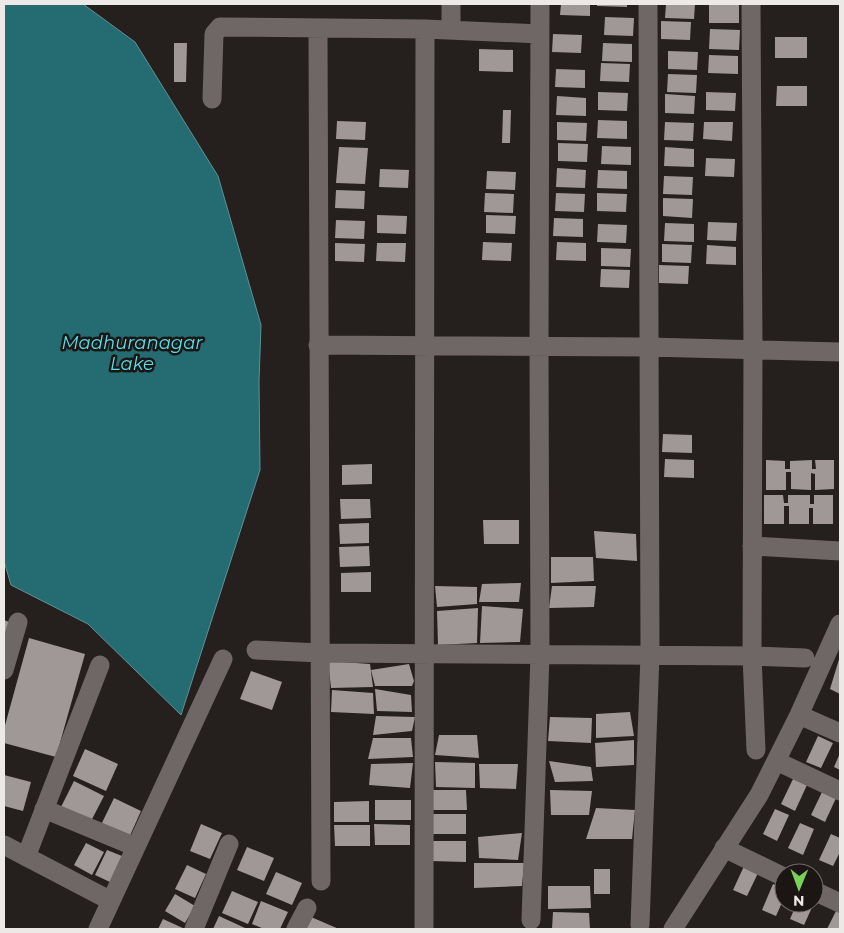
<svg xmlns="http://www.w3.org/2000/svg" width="844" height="933" font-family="Montserrat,sans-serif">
  <rect width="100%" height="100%" fill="#251f1d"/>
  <path fill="#246c72" stroke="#609295" d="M4,4H83L135,42L218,176L261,325L259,381L260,470L181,715L88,624L11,585L4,561Z"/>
  <path fill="#a09896" d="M561,4H590V16L560,15Z
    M597,4H627V7L597,6Z
    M666,4H695L694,19L665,18Z
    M709,4H739V23H709Z
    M605,17L634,18L633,36L604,35Z
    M661,21L691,22L690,40L661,39Z
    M710,29L740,30L739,50L709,49Z
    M553,34L582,35L581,53L552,52Z
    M775,37H807V58H775Z
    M174,43H187L186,82H174Z
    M603,43L632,44V62L602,61Z
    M479,49L513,50V72L479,71Z
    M668,51L698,52L697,70L668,69Z
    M709,55L738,56V74L708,73Z
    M601,63L630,64L629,82L600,81Z
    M556,69L585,70V88L555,87Z
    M668,74L697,75L696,93L667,92Z
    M777,86H807V106H776Z
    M598,92L628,93L627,111L598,110Z
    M706,92L736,93L735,111L706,110Z
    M665,94L695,96L694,114L665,113Z
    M557,96L586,98V116L556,115Z
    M503,110H511L510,143H502Z
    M598,120L627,121V139L597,138Z
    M337,121L366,122L365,140L336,139Z
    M557,122L587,123L586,141L557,140Z
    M665,122L694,123L693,141L664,140Z
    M704,122H733L732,141L703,139Z
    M558,143L588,144L587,162L558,161Z
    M602,146L631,147V165L601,164Z
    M339,147L368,148L365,184L336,183Z
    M665,147L694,149V167L664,166Z
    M706,158L735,159L734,177L705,176Z
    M557,168L586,170L585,188L556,187Z
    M380,169L409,170L408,188L379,187Z
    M598,170L627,171V189L597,188Z
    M487,171L516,172L515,190L486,189Z
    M664,176L693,177L692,195L663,194Z
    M336,190L365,191L364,209L335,208Z
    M485,193L514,194L513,213L484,212Z
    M556,193L585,194L584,212L555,211Z
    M597,193L627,194L626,212L597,211Z
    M663,198L693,199L692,218L663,216Z
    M377,215L407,216L406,234L377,233Z
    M486,215L516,216L515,234L486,233Z
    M554,218L583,219V237L553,236Z
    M336,220L365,221L364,239L335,238Z
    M708,222L737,223L736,241L707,240Z
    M665,223L694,224V242L664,241Z
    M598,224L627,225L626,243L597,242Z
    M483,242L512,243L511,261L482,260Z
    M557,242L586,243V261L556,260Z
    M335,243L365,244L364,262L335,261Z
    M377,243H406L405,262L376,261Z
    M662,244L692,245L691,263L662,262Z
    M707,245L736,247V265L706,264Z
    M601,248L631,249L630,267L601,266Z
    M659,265L689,266L688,284L659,283Z
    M601,269L630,270L629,288L600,287Z
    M663,434L692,435V453L662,452Z
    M665,459L694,460V478L664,477Z
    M766,460L785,461V469H790V461L812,460V469H816L815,460H834V489L815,490V474L811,473V490L791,489V472H786V490H766Z
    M372,464V484L342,485V465Z
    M764,495H783L784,503H788V495H810V504H814V495H833V524H813V508H809V524H789V506H784V524H764Z
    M340,499H370L371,518L341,519Z
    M483,520H519V544H484Z
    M369,523V543L340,544L339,524Z
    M594,531L636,534L637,561L596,558Z
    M369,546L370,566L340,567L339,547Z
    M551,557H593L594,581L551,583Z
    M371,572V592H341V573Z
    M521,583L519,602H479L482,584Z
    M435,586L477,587V604L437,607Z
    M552,586H596L594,607L549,608Z
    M482,606L523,609L520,642L480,643Z
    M478,608L477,643L438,645L437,611Z
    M4,620L9,622L4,639Z
    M29,638L85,654L56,757L4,743V729Z
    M840,656V694L830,689Z
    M328,661L370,664L373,687L331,688Z
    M409,664L414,681L412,686H375L371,670Z
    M251,671L282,682L272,710L240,699Z
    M375,689L411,695L412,712L377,711Z
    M332,690L373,693L374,714L331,712Z
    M630,712L634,736L596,738V714Z
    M376,716L415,717L412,731L373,735Z
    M550,717L592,718L591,743L548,741Z
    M439,735H477L479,758L435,755Z
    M818,736L833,743L821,768L806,762Z
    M373,738H411L413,757L368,759Z
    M634,740V765L596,767L595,743Z
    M85,749L118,764L106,791L73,776Z
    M840,753V770L834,767Z
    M549,761L591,767L593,781L555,782Z
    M435,762L475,763V788L436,787Z
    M413,763L410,788L369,785L371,764Z
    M479,764H518L516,789L480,788Z
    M4,775L31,782L23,811L4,806Z
    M793,779L807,785L795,811L781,804Z
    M74,781L104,796L90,823L60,809Z
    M431,790H466L467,810H431Z
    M550,790L592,791L589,815H551Z
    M823,790L837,796L825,822L811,815Z
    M114,798L141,811L128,840L100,827Z
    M375,800H411V820H375Z
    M369,801V822H334V802Z
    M596,808L635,810L632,839H586Z
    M775,809L789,815L777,841L763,834Z
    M431,814H466V834H431Z
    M800,823L814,829L803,855L788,848Z
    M201,824L222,833L210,859L190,851Z
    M374,824L410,825V845H375Z
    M334,825H370V846H335Z
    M522,833L518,860L479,858L478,837Z
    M831,834L840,838V852L833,866L819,860Z
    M430,841H466V862L430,861Z
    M86,843L104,852L92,875L74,865Z
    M247,847L274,858L264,881L237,870Z
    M107,850L122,856L110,882L95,875Z
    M474,863H524L522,886L474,888Z
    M745,864L759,871L747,896L733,890Z
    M187,865L206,874L195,898L175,889Z
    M594,869H610V894H594Z
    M276,872L302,883L292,905L266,894Z
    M773,884L784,889V898L776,916L762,910Z
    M548,886H590L591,908L548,909Z
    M232,891L258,902L248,924L222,913Z
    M175,894L195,906L185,923L165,911Z
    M261,901L288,912L280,929H264L252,924Z
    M797,903H814L804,925L790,919Z
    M836,911L840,913V929H827Z
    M553,912L589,913L590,929H552Z
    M219,916L245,928V929H213Z
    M311,917L339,929H305Z
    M163,919L185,929H158Z"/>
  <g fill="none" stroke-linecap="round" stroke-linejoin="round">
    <path stroke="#6e6765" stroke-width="19" d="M751,4L753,349L752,656L756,750
      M318,28L321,881
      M451,30V4
      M212,99L214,34L220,27L425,29L540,34
      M318,345L649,347L840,352
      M752,546L840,551
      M256,650L320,653L752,656L805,658
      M4,670L18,622
      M799,715L840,733
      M776,761L840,791
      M44,809L136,847
      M4,845L111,901
      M724,848L784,877
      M26,857L100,665
      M814,891L840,903
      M531,920L540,655L539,346L540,4
      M640,925L650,655L648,4
      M98,929L223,659
      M194,929L229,844
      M296,929L307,908
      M424,929L425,29
      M673,929L759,795L799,715L840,624"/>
  </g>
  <g text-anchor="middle" stroke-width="5" stroke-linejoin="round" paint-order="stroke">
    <g font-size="18" font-style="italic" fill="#56dfeb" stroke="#1b1614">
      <text x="132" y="349">Madhuranagar<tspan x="132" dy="21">Lake</tspan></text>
    </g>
  </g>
  <rect width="844" height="933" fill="none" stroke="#ece9e7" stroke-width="10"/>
  <g transform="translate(799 888) rotate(181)"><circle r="24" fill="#1b1614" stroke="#6f6a68"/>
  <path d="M0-4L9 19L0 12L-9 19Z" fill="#7ad156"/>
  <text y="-8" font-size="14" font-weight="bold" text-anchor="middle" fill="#ece9e7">N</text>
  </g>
</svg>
